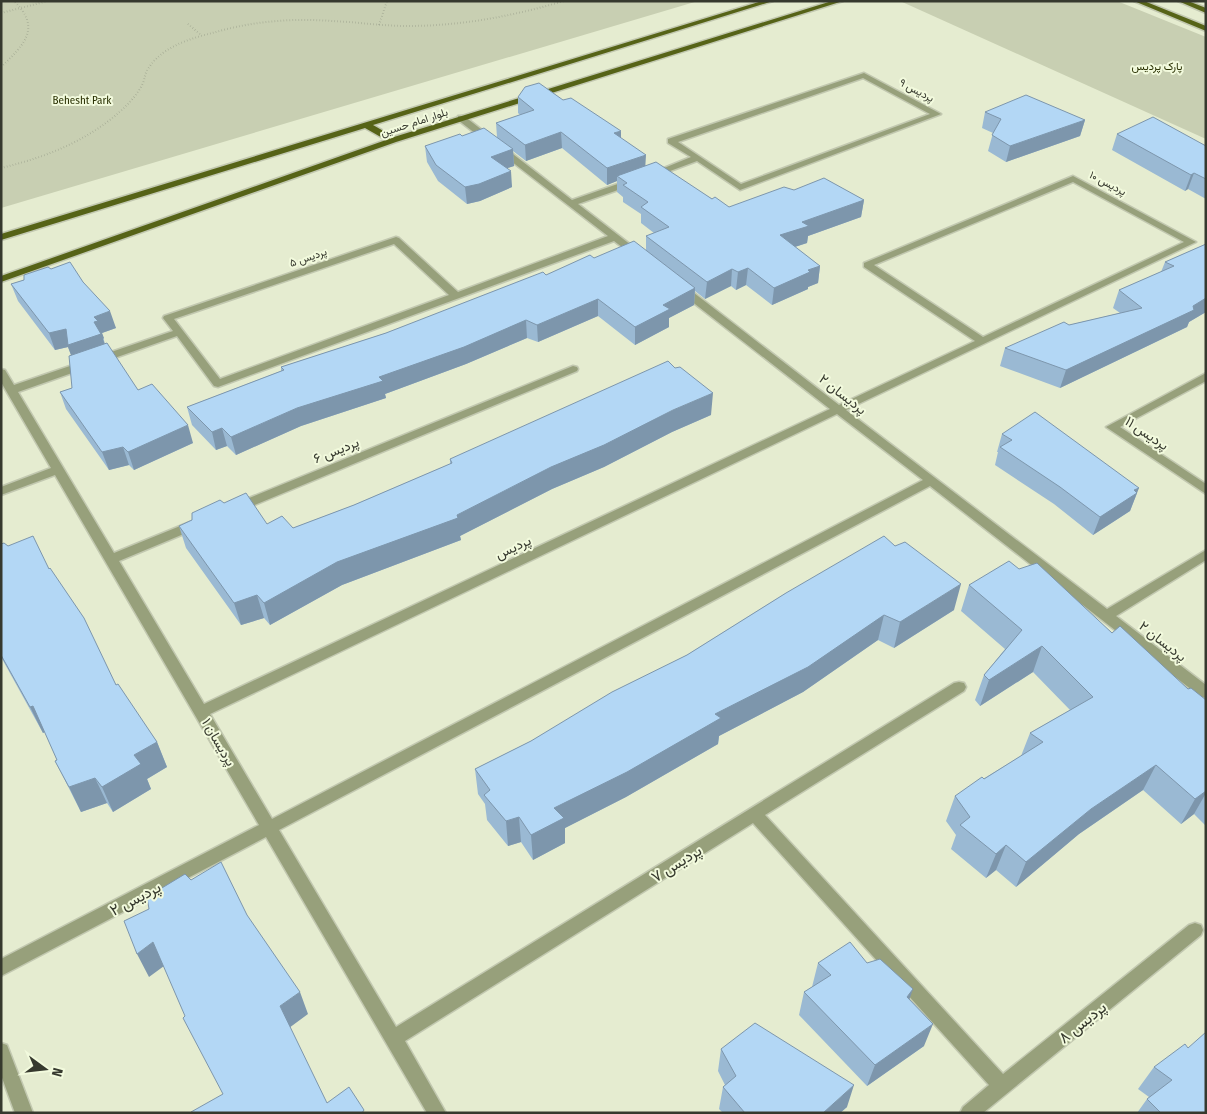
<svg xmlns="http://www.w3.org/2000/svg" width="1207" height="1114" font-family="'Fira Sans Condensed',Vazirmatn,sans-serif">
  <rect width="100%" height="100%" fill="#e5ecd0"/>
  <path fill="#c8cfb2" d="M1,1H698L1,208Z
    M900,1H1117L1206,37V139Z"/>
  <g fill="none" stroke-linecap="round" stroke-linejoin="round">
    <defs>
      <path id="minor" d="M864,73L941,114L740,190L697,161L654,177H648L647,175L691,157L668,143V139ZM863,78L930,114L741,184L678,142Z
        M458,116H464L572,200L629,180H635V184L578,204L640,252V256H634L614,241L218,387L214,386L177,336L18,392L114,553L190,522L194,521L200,525L198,528L119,561L204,704L830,409L677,290V286H685L839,405L975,341L864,267V263L1073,176L1196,242L846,410L1107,609L1206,550V560L1116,616L1206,685V698L1201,697L930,486L279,830L396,1027L954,683L959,682L964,683L966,687L964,691L765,815L1003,1074L1189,925L1195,923L1201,925L1203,930L1201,935L983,1113H960L963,1107L989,1085L753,823L405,1041L446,1113H427L266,837L1,976V959L259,825L55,475L1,495V487L51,468L1,382V369L5,370L14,385L173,331L163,318L164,316L396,237L399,238L458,292L608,236L458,120ZM1073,182L1184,242L983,337L874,265ZM394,244L449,295L220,379L174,319ZM837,414L923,480L272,819L210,714Z
        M573,366L577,367L578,369L577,371L240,511H232L230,508L232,505Z
        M1206,373V381L1120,427L1206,484V494L1106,427Z
        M1,1043L7,1045L33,1113H15L1,1075Z"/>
      <path id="major" d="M762,1H773L373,125L394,137L832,1H843L396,142L1,282V276L386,140L365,128L1,240V234Z
        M1134,1H1144L1206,26V31Z
        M1178,1H1188L1206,8V13Z"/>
    </defs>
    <use href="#minor" stroke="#c2c8b0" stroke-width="3"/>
    <use href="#major" stroke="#c2c8b0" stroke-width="3"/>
    <path stroke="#9ca28d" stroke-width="2" stroke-dasharray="0.5 2.5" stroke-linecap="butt" d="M1,13L48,1
      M188,24L201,35
      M379,25L387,1
      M1,67C24,45 42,28 14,1
      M1,168C47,157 90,140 125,107C132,100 139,92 143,83C145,78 145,73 148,69C162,46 192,38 216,32C254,21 293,18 332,21C357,22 383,26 408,26C461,26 513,16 564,1"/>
    <use href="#minor" fill="#97a07b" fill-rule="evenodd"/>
    <use href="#major" fill="#566317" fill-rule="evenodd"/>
  </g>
  <path fill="#9ab9d3" d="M518,97L621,139L645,165L729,207L794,190L864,200L861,217L808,236L807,243L795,247L820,266L818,283L808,287V289L772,305L746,285L736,290L731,286L705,299L695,291L694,305L669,318V327L635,345L598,316L538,342L527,338L466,364L385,394L386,398L301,426L236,455L227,446L216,450L192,425L187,407L281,371V367L386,333L594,258L646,251V236L654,233L641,223V214L623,202V197L617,192V181L607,185L562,148L526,161L513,151L514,166L507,168L512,187L480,201L467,204L438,181L427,162L425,146L462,136L497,137L496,123L520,115L518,113Z
    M985,112L1085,120L1080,136L1006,162L988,151L993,133L982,128Z
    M1117,134L1206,146V199L1188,189L1185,191L1112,150Z
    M1206,244V312L1189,322L1187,327L1060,388L1000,366L1005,348L1069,325L1120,313L1113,308L1119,290L1161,272L1165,262Z
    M51,269L83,282L116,328L102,333L105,344L138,390L193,443L134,470L129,465L109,470L66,409L60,392L72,388L71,355L68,347L55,350L18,301L11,284L24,280Z
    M711,415L672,432L604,467L552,489L460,536L461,540L342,585L270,625L264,618L241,625L186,548L179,526L192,520L224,503L267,524L293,528L354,505L450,464V459Z
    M1002,434L1137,493L1130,511L1093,535L1054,504L995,465L998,452H997Z
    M1,544L8,546L49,569L116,685L157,742L167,767L147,779L151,789L113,812L107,803L81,812L55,761L57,760L45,732L43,733L1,657Z
    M1019,569L1112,633L1188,689L1206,700V826L1194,814L1181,824L1143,790L1079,834L1016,887L996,870L986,878L951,849L956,835L946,821L955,796L1021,756L1030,733L1070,710L1033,672L980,706L975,700L984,675L1005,649L961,611L969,585Z
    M786,593L954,610L894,648L878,640L803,692L719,736L718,744L626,797L565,828V843L533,860L521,842L508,846L487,820L485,804L478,794L475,769L531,741L687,655Z
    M818,963H867L909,999L924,1046L867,1086L799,1015L804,992L812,987Z
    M1188,1048L1206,1113H1137L1147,1099L1149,1097L1138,1089L1154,1067Z
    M721,1049L847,1107L840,1113H723L719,1109L723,1087L725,1085L718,1071Z"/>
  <path fill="#7d96ac" d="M1085,120L1080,136L1006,162L1010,146Z
    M621,131V147L614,133Z
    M561,132L562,148L526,161L525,145Z
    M513,149L514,166L492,173L491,157Z
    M646,155L645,171L617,176V181L607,185V168Z
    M511,171L512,187L480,201L467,204L465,187Z
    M1194,173L1188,189L1185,191L1191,175Z
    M864,200L861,217L808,236L807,243L779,252L780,235L802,222Z
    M820,266L818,283L808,287V289L772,305L774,288L808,270Z
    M748,268L746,285L736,290L738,272Z
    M732,269L731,286L705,299L707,282Z
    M695,288L694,305L669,318V327L635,345V327L663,305Z
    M1206,298V312L1189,322L1187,327L1060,388L1066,370L1193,306Z
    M598,299V316L538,342L537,325Z
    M110,311L116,328L102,333L104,338L103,339L107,351L74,363L68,347L55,350L49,333L94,322V317Z
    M526,320L527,338L466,364L385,394L386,398L301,426L236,455L231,437L297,408Z
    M713,393L711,415L672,432L604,467L552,489L460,536L461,540L342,585L270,625L264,603L337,562L457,515L551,467L673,410Z
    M188,425L193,443L134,470L128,452Z
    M222,428L227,446L216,450L212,432Z
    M123,447L129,465L109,470L102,452Z
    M1139,488L1130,511L1093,535L1100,517L1134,490Z
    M961,584L954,610L894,648L900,622Z
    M257,595L264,618L241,625L234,603Z
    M884,615L878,640L803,692L719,736L718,744L626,797L565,828V843L533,860L531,835L554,808Z
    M1042,646L1033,672L980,706L989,680Z
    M33,706L46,731L43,733L30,707Z
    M157,742L167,767L147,779L151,789L113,812L102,787L134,755Z
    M1156,765L1143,790L1079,834L1016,887L1026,862L1091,809Z
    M95,778L107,803L81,812L69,787Z
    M1206,791V793L1194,814L1181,824L1195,799Z
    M519,817L521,842L508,846L506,821Z
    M1006,845L996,870L986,878L996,854Z
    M153,942L164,966L149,977L137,954Z
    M913,989L905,1012L907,997Z
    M300,992L308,1014L289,1028L280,1006Z
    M933,1024L924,1046L867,1086L875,1065Z
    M854,1085L847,1107L840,1113H823Z"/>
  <path fill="#b3d7f5" stroke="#7d96ac" d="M539,83L563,100L571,98L621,131L614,133L646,155L607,168L561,132L525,145L496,123L534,110L518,97L525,87Z
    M1026,95L1085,120L1010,146L992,135L1001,119L985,112Z
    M1153,117L1206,146V179L1194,173L1191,175L1117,134Z
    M484,128L513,149L491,157L511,171L479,184L465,187L436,165L425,146L460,134L462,136Z
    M656,162L712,199L715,197L729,207L784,187L794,190L824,178L864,200L802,222L809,226L780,235L820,266L808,270L810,272L774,288L748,268L738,272L732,269L707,282L646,236L669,227L641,207L648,202L623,185L627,183L617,176Z
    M634,241L695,288L663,305L670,309L635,327L598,299L537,325L526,320L464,347L379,377L383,381L297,408L231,437L222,428L212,432L187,407L284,370L281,367L386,333L543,272L546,275L590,255L594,258Z
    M1206,244V298L1193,306L1194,310L1066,370L1005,348L1064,322L1069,325L1142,308L1119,290L1174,266L1165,262Z
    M70,262L83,282L110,311L94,317L98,321L94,322L101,334L68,345L66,329L49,333L11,284L24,280V275L48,267L51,269Z
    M107,343L138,390L152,384L188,425L128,452L123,447L102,452L60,392L72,388L69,356Z
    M668,361L675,368L680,367L713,393L673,410L604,445L551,467L457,515L458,518L337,562L264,603L257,595L234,603L179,526L192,520V513L220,500L224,503L246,493L267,524L282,516L293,528L354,505L452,463L450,459Z
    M1035,412L1139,488L1134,490L1137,493L1100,517L1060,487L1000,447L1012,440L1002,434Z
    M33,536L49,569L50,568L84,618L116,685L118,684L157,742L134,755L141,764L102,787L95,778L69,787L55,761L57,760L33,706L30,707L1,655V544L4,543L8,546Z
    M884,536L895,546L905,542L961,584L900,622L884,615L808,667L715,714L721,718L627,772L554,808L564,818L531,835L519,817L506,821L484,795L490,790L475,769L531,741L612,692L687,655L786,593Z
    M1009,561L1019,569L1037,563L1112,633L1120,626L1188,689L1191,688L1206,700V791L1195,799L1156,765L1091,809L1026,862L1006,845L996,854L960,825L970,817L955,796L982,777L984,779L1043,742L1030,733L1093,697L1042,646L989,680L984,675L1022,630L969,585Z
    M221,862L247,915L300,992L280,1006L327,1103L349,1087L364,1110L362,1113H192L191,1112L223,1094L183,1018L185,1016L153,942L137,954L124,921L149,909L147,897L185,874L191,880Z
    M850,942L867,963L880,959L913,989L907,997L933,1024L875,1065L804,992L831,975L818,963Z
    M755,1023L854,1085L823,1113H745L723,1087L736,1076L721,1049Z
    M1206,1032V1113H1161L1147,1099L1172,1080L1154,1067L1185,1044L1188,1048Z"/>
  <g text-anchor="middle" stroke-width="4" stroke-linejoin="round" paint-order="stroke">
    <g font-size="11" fill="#282f00" stroke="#f2fadd">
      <text x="1157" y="70">پارک پردیس</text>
      <text x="82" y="104">Behesht Park</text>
    </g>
    <g font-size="11" fill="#36392e" stroke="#f2fadd">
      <text transform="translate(917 90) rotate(28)" y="4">پردیس ۹</text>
      <text transform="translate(414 122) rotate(-18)" y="4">بلوار امام حسین</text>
      <text transform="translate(1108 183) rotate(28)" y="4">پردیس ۱۰</text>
      <text transform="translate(308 257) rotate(-19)" y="4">پردیس ۵</text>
    </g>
    <g font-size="14" fill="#36392e" stroke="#f2fadd">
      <text transform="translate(843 394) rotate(38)" y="5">پردیسان ۲</text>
      <text transform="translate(1147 433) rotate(34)" y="5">پردیس ۱۱</text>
      <text transform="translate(336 450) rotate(-22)" y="5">پردیس ۶</text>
      <text transform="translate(513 547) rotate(-25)" y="5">پردیس</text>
      <text transform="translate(1163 641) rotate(38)" y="5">پردیسان ۲</text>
      <text transform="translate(219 742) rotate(60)" y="5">پردیسان ۱</text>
    </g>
    <g font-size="16" fill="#36392e" stroke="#f2fadd">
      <text transform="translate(676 863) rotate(-32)" y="6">پردیس ۷</text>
      <text transform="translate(135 898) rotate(-28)" y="6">پردیس ۲</text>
      <text transform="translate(1082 1022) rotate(-39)" y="6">پردیس ۸</text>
    </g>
  </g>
  <rect width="1207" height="1114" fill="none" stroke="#36392e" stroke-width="5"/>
  <g transform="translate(45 1069) rotate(105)" stroke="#f2fadd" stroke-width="4" paint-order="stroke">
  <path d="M0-4L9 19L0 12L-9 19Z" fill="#36392e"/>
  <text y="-8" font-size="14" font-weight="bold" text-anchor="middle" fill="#36392e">N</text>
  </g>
</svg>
